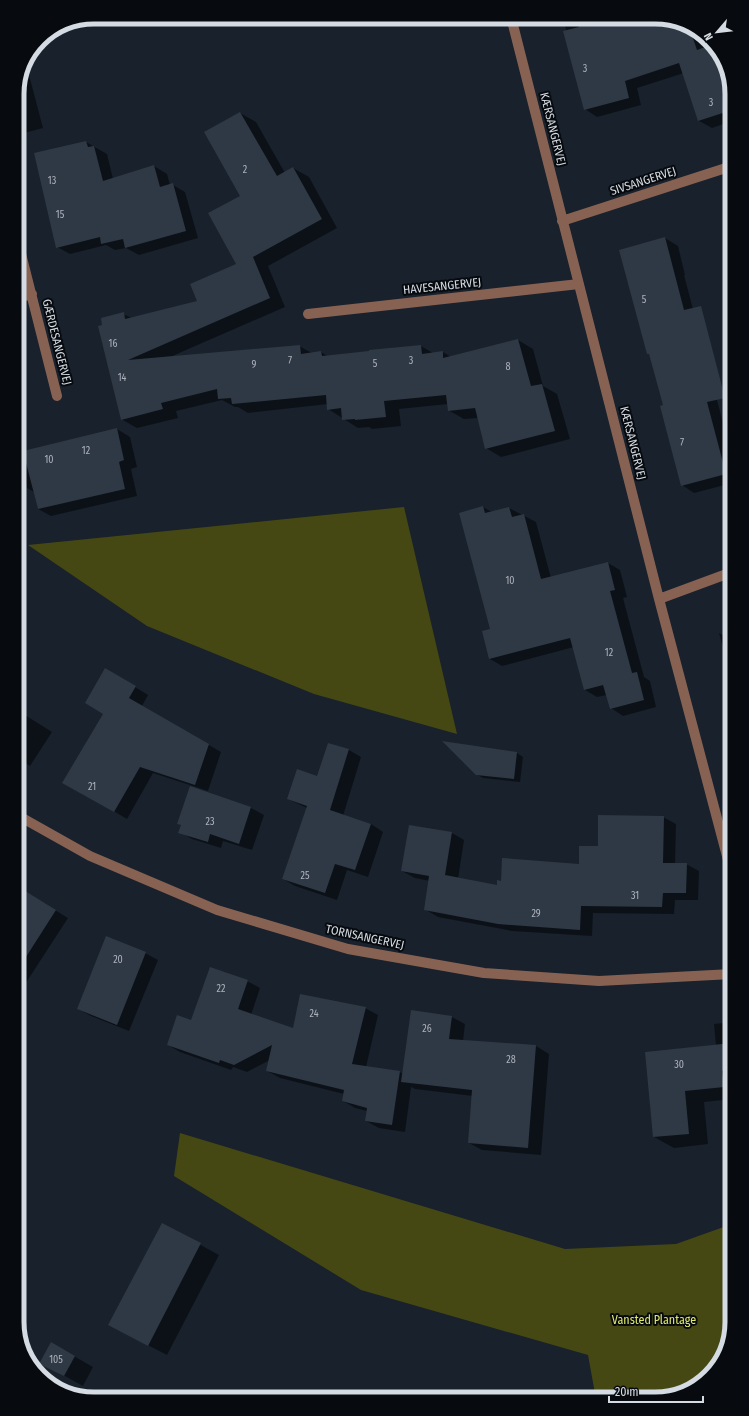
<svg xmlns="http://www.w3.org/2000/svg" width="749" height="1416" font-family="'Fira Sans Condensed',sans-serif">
  <rect width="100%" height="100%" fill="#18212c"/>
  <path fill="#454813" d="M404,507L457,734L314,694L147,626L28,545Z
    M180,1133L565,1249L676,1244L732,1224V1322L719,1365L685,1393L655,1399H596L588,1355L361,1290L174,1176Z"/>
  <path fill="#0007" d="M563,17H660L698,30L702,35L706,48L732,94V121L712,128L699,121L684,73L637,88L641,105L597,117L585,109Z
    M26,70L28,71L43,128L17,135V89Z
    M240,113L256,122L285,173L293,168L309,177L337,228L268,266L285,307L170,357L299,346L312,353L321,352L329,357L421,346L433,353L443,352L451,357L518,340L533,349L543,386L557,394L570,439L501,457L486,448L478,418L464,419L448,410V404L399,409L401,426L372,429L369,427L358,428L328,409V404L248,413L238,407H235L222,400L176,411L178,418L137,428L121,419L103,326L123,314L132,318L199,302L237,264L242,196Z
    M86,142L107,154L113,179L154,166L167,174L170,185H173L185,192L198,238L139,255L126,248L115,250L106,245L70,254L57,247Z
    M732,205V223L727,207Z
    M665,238L678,246L685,275H684L732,457V483L694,493L682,485L664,406L650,355L648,353Z
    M732,302V330L723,305Z
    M117,429L130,437L137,467L131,469L137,496L51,516L38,509L34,492L27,488L20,454L17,455V449L18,453Z
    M483,507L492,512L509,508L536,522L551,578L608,563L620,570L627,597L623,598L644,677L650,681L656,707L623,716L611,708L607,695L597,697L585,690L574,647L502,666L490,659L491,630Z
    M719,633L732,640V680Z
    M106,669L148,695L142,706L221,752L208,791L153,773L127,819L64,782L104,713Z
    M17,710L52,732L30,766L17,758Z
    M444,742L517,753L523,757L520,782L483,778L476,774Z
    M329,744L349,750L361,757L343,816L371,824L383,832L368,877L347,870L337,900L295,886L283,879L307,808L288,799L318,777Z
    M190,788L251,808L264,815L252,850L223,841L221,848L192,839L180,832L182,826L179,824Z
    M663,817L676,824L675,864H686L699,871L698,900H675L674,914L593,913L592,936L512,931L438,917L426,910L430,881L415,878L402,871L452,833L464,840L458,879L497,886L502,882L580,865L599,847Z
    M17,894L32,896L68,918L18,995L17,994Z
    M145,953L158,960L129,1031L91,1016L78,1009Z
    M247,981L260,988L251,1015L293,1029L365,1008L378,1015L366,1067L400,1072L403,1074L412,1011L452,1017L465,1024L463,1041L536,1046L549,1054L541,1155L482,1150L469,1143L473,1096L415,1089L411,1087L405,1132L379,1128L366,1121L367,1111L355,1108L343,1101L344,1094L280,1078L267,1071L270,1060L247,1072L233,1067L231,1070L180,1052L168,1045L192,1021Z
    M732,1022V1099L704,1102L708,1144L674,1148L654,1137L646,1053L716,1046L714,1024Z
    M162,1224L219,1255L167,1355L128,1335Z
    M51,1343L93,1367L83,1386L41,1363Z"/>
  <path fill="#2f3945" d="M577,17H660L689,27L697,50L711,45L726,64L732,94V110L698,121L679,63L625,81L629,98L584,110L563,31L579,27Z
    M240,112L277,176L293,167L322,219L253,257L270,298L128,360L300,345L301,354L321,351L322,356L369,351V350L421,345L422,354L443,351V358L518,339L531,386L542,384L555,431L485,449L475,408L448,411L446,395L384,401L386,417L355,420V419L342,420L341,408L327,410L326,395L232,404L231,398L218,399L217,389L161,403L163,409L121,420L98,326L102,325L101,318L124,312L125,319L197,301L190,284L236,264L208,213L240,196L204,132Z
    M86,141L88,147L94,146L103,181L154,165L160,187L173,183L186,231L125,248L123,239L101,244L100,237L56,248L34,153Z
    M665,237L684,310L701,306L725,398L707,402L726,474L681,486L660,406L663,405L649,354H647L619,250Z
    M117,428L124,460L119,462L125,489L38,509L23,451Z
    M483,506L485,513L509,507L512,517L524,514L541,579L608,562L615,590L610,591L632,673L637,672L644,700L610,709L603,685L584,690L570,638L489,659L482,631L490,629L459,513Z
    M105,668L136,686L129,698L209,744L195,785L140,767L114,812L62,783L103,714L85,703Z
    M442,741L517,752L514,779L476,775Z
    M328,743L349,749L330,810L371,824L355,870L335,864L325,893L282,879L307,806L287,799L297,769L317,776Z
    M190,786L251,807L239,844L210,834L208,842L178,833L181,825L177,824Z
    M598,815L664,816L663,863H687L686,893H663L662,907L581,906L580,930L498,924L424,910L429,876L401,871L409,825L452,832L445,875L497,885V880L501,881L502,858L579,864V846H598Z
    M17,886L56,910L17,971Z
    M106,936L146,952L117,1025L77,1009Z
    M210,967L248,980L238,1009L293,1028L300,994L366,1007L352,1064L400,1071L392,1125L365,1121L367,1108L342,1101L344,1090L266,1071L272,1045L234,1065L220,1060L219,1063L167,1045L177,1015L191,1020Z
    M411,1010L452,1016L449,1039L536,1045L528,1148L468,1143L472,1090L401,1082Z
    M732,1043V1070L722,1071L724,1087L685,1091L689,1134L653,1137L645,1052Z
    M162,1223L201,1243L148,1346L108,1325Z
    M51,1342L75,1356L64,1376L39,1364Z"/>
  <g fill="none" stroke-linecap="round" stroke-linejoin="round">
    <path stroke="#876253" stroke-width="10" d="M511,17L659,599L732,875
      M562,221L732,166
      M17,238L57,396
      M17,298L32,294
      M308,314L579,284
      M659,599L732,572
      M17,815L90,856L217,910L348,949L484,973L599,981L732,974"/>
  </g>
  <g text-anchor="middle" stroke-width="4" stroke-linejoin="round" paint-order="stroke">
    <g font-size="10" fill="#acb2bc">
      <text x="585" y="72">3</text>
      <text x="711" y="106">3</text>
      <text x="245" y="173">2</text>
      <text x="52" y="184">13</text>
      <text x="60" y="218">15</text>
      <text x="644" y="303">5</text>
      <text x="113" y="347">16</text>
      <text x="290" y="364">7</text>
      <text x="411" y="364">3</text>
      <text x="375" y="367">5</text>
      <text x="254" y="368">9</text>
      <text x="508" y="370">8</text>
      <text x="122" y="381">14</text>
      <text x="682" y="446">7</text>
      <text x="86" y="454">12</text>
      <text x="49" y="463">10</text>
      <text x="510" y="584">10</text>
      <text x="609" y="656">12</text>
      <text x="92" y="790">21</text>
      <text x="210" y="825">23</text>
      <text x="305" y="879">25</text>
      <text x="635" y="899">31</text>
      <text x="536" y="917">29</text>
      <text x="118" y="963">20</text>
      <text x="221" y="992">22</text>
      <text x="314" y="1017">24</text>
      <text x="427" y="1032">26</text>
      <text x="511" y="1063">28</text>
      <text x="679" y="1068">30</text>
      <text x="56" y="1363">105</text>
    </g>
    <g font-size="12" fill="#d5dbe3" stroke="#070b0f">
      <text transform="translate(553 129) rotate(76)" y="4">KÆRSANGERVEJ</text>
      <text transform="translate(643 181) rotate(-18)" y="4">SIVSANGERVEJ</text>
      <text transform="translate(442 286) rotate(-6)" y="4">HAVESANGERVEJ</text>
      <text transform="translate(57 342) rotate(76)" y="4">GÆRDESANGERVEJ</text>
      <text transform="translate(633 443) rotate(76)" y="4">KÆRSANGERVEJ</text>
      <text transform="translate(365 937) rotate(12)" y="4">TORNSANGERVEJ</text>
    </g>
    <g font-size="12" fill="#e1ea6a" stroke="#070b0f">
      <text x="654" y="1324">Vansted Plantage</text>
    </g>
  </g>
  <path d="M0 0H749V1416H0ZM94 24H655A70 70 0 0 1 725 94V1322A70 70 0 0 1 655 1392H94A70 70 0 0 1 24 1322V94A70 70 0 0 1 94 24Z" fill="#070b0f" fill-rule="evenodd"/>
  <path fill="none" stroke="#d5dbe3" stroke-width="5" d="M94 24H655A70 70 0 0 1 725 94V1322A70 70 0 0 1 655 1392H94A70 70 0 0 1 24 1322V94A70 70 0 0 1 94 24Z"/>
  <g transform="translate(717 32) rotate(242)" stroke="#070b0f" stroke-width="3" paint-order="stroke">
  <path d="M0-3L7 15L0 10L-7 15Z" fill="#d5dbe3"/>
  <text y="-6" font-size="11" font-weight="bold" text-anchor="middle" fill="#d5dbe3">N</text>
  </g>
  <path d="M609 1396v6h94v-6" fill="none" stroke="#d5dbe3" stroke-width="2"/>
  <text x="615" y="1396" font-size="12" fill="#d5dbe3" stroke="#070b0f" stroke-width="3" paint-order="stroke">20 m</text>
</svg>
